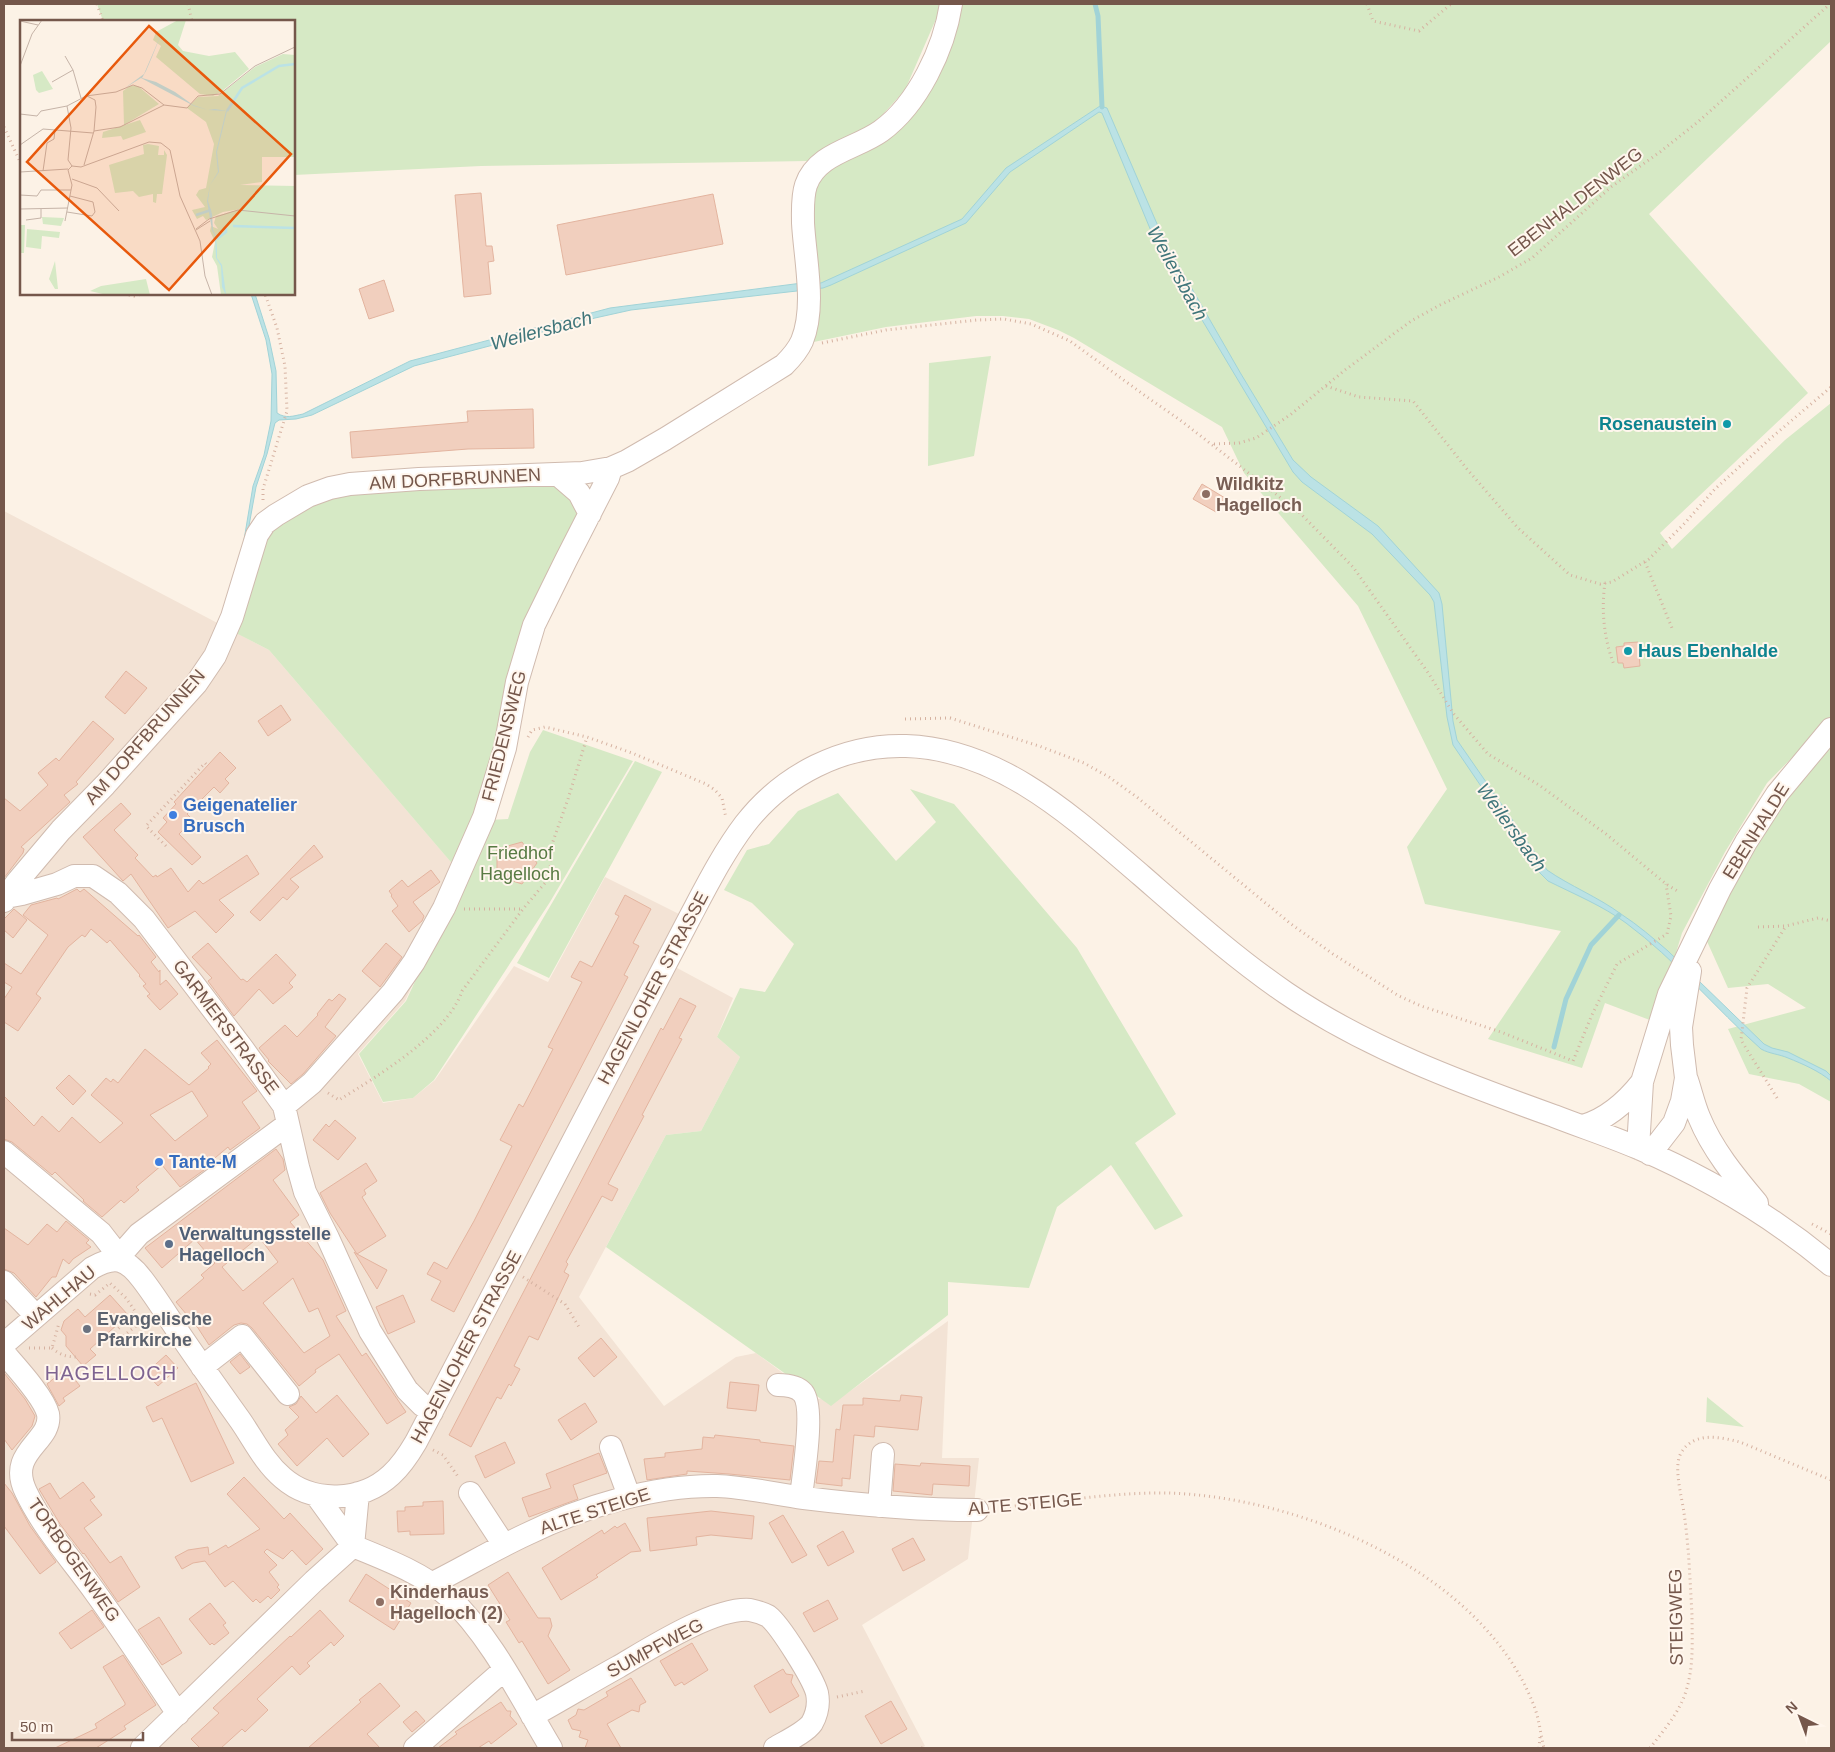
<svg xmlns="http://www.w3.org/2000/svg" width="1835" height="1752" font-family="Arial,sans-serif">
  <rect width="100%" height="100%" fill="#fcf2e6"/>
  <path fill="#f3e3d5" d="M4,511L269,650L463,876L405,1001L358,1054L383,1103L413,1098L435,1080L514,966L548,982L605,877L689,919L666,962L733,998L717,1037L740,1057L701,1131L666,1135L579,1297L664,1406L736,1357L756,1353L818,1399L846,1394L948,1321L942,1458H979L968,1559L862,1625L925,1746L922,1748H4Z"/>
  <path fill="#d6e9c5" d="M97,4H941L940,10L905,90L865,134L807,161L481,166L294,175V21H103Z
    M954,4H1831V41L1649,214L1808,393L1660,533L1672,549L1785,440L1831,403V718L1767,783L1725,852L1682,933L1655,1022L1605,1003L1582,1068L1488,1039L1561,931L1425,904L1407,847L1447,789L1358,606L1244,473L1222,427L1074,338L1058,330L1029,319L1003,316H976L886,327L804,344L810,191L822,170L891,132Z
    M991,356L974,456L928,466L929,363Z
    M551,482L574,500L577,514L576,532L501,748L456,868L269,650L230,630L258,535L336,490Z
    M1831,729V1102L1799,1084L1749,1074L1728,1029L1806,1008L1768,984L1728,988L1701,928Z
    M543,730L633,761L550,902L434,1080L413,1098L383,1102L359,1054L406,1001L489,820L508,819L530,752Z
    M635,761L662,772L549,978L517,963Z
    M910,789L954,804L1077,948L1176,1114L1135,1143L1183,1216L1155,1230L1111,1165L1057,1207L1029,1288L948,1282V1315L831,1406L606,1247L666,1135L701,1131L740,1057L717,1037L740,988L765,992L794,944L752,903L724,890L747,850L769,844L798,811L838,793L896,861L936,822Z
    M1707,1397L1744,1427L1706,1422Z"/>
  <path fill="#bbe2e5" stroke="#a1d3d7" d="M1100,106L1107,108L1164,240L1241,374L1293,460L1311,477L1378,526L1439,593L1442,604L1453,721L1457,740L1547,870C1570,886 1598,897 1621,914C1638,925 1653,938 1668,951L1764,1044L1772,1048L1788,1052L1826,1071L1831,1076V1081C1819,1071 1803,1064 1788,1058C1779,1054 1770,1054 1761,1049C1715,1008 1676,960 1626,923C1603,906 1574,894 1548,881L1540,873L1453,745L1447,717L1434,602L1430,595L1372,534L1302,482L1293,472L1156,243L1102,113L1099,112L1010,172L966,223L831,285L823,288L631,310L595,318L414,366L312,415L296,419L279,420L275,423L267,454L256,487L243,559L241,558L253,486L264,455L271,421L272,374L266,340L251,294H255L269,338L276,371L277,413C286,419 293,416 303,414L410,361L610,308L802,283H821L962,219L1006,168Z"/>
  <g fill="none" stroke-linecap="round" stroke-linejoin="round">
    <path stroke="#a1d3d7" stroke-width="5" d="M1095,4L1098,16L1102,107
      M1554,1047L1566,999L1591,945L1619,915"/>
  </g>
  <path fill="#f1cfbe" stroke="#e3b49f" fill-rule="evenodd" d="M481,193L486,246H492L494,261L488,262L491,294L464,297L455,195Z
    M713,194L723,244L566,275L557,225Z
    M384,280L394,311L369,319L359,289Z
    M533,409L534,448L468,449L352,458L350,432L468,422L467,411Z
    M1202,484L1225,498L1216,512L1193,499Z
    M1638,642L1640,666L1624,668L1623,663H1618L1616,647L1624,646V643Z
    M126,671L147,688L125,714L105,697Z
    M281,705L291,720L268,736L258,721Z
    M93,721L114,739L76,782L78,784L64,795L70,802L21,847L24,849L23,853L4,878V798L20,811L48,785L38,773L56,758L59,761Z
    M220,752L236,768L225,779L229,783L220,793L214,787L187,814L193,820L179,834L201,857L192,865L158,832L167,822L163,818L176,804L174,802Z
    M121,803L131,814L114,830L138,855L135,858L153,877L156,875L157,877L171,868L188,892L199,880L203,884L247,855L259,874L219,900L234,915L216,933L195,911L168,928L131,874L123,881L83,837Z
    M522,842L537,863L522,884L497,876V849Z
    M314,845L323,857L290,879L299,887L287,900L283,897L260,921L250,912Z
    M431,870L440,882L413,902L424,916L422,921L409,932L392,911L398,906L391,896L392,895L389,891L402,880L408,887Z
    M77,889L80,892L84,889L138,936L139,935L156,957L151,962L159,972L160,970V985L166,980L178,994L160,1010L147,996L150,994L143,986L146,984L139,976L140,975L110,940L107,943L91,929L85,937L82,935L68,947L36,994L41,998L18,1031L4,1022V999L12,987L4,982V963L21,974L48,935L23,915L31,905L57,898L58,899Z
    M625,895L651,909L633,943L639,946L624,975L628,977L454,1312L431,1300L441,1281L427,1274L434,1262L447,1269L474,1221L512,1146L500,1140L519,1104L523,1107L553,1049L548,1047L582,982L571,977L580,961L592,967L619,916L615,914Z
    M14,909L27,920L13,938L4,930V919Z
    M208,943L241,980L243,979L247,982L276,954L296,975L289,983L293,987L273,1004L259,989L234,1016L208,981L212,978L192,957Z
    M386,943L402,957L380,987L362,971Z
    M339,994L346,999L325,1027L336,1036L303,1074L291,1084L268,1061L269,1060L259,1048L285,1025L297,1037L318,1015L317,1014L329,999L332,1001Z
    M680,998L696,1006L679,1038L682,1039L642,1115L644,1116L608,1184L618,1189L612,1201L602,1196L566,1262L568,1264L564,1272L569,1275L538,1340L529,1336L514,1366L520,1369L511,1386L509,1384L501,1399L497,1397L471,1447L449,1435L661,1028L663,1030Z
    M217,1040L257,1091L242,1102L260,1128L230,1150L228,1147L203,1168L204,1170L180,1187L162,1165L136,1187L139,1190L124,1203L121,1200L102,1217L83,1201L84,1200L55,1172L52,1175L12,1142L4,1139V1096L34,1126L42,1116L59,1132L72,1117L100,1143L123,1123L91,1095L106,1078L111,1082L113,1079L118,1083L145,1049L189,1085L209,1068L208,1067L211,1064L201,1053ZM192,1091L208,1116L175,1141L150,1115Z
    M69,1075L86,1091L73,1105L56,1088Z
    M335,1120L356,1138L338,1160L313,1140L326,1124L329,1127Z
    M276,1149L283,1159L285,1170L273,1180L299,1215L290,1222L323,1260L346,1311L336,1316L362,1356L366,1353L406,1412L387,1424L339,1354L315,1370L316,1372L299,1386L252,1328L247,1324L241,1323L234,1325L209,1345L198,1328L176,1302L204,1278L201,1275L215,1263L195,1239L162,1268L145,1248ZM259,1237L278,1262L243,1291L222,1267ZM293,1278L309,1312L318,1308L330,1336L304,1353L263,1303Z
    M366,1163L377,1181L364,1190L366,1194L362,1197L386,1236L357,1254L387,1270L377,1289L354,1252L357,1254L330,1213L320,1193Z
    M66,1221L89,1240L86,1243L91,1247L73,1259L69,1264L63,1259L56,1277H52L36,1297L14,1273L4,1269V1228L28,1245L47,1224L57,1232Z
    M110,1295L128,1315L90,1349L96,1355L83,1366L66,1346V1336L61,1330L64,1321L78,1309L85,1317Z
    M403,1295L415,1322L388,1334L376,1307Z
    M601,1338L617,1357L594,1377L578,1358Z
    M240,1354L250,1367L240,1374L230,1362Z
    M166,1355L178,1368L158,1386L146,1373Z
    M63,1371H68L80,1386L63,1398L65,1401L59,1406L47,1384Z
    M4,1373L25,1399L35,1416L32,1426L12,1450L4,1439Z
    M730,1382L759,1385L756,1411L727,1408Z
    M196,1383L234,1463L191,1482L162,1418L153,1422L146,1407Z
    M337,1395L369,1434L343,1457L327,1438L297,1466L278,1444L288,1435L285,1430L299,1417L289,1407L296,1404L301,1396L316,1413Z
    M901,1395L922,1397L918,1430L875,1426L874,1437L854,1435L850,1479L842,1478V1486L816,1483L819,1461L833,1462L836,1429L840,1430L843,1405H863V1398L900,1401Z
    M585,1403L597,1422L571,1440L558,1420Z
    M715,1435L760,1440V1442L794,1446L790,1480L729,1474L687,1471V1474L647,1480L644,1459L665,1457V1453L702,1449L703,1437L714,1438Z
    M505,1442L515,1463L485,1478L475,1456Z
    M599,1453L607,1473L573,1485L578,1499L529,1517L522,1498L551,1488L546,1474Z
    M921,1463L970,1466L969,1486L933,1484L932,1495L893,1491L895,1464L920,1466Z
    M244,1477L284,1519L290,1513L323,1549L306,1565L292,1550L283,1559L267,1549L264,1552L277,1565L269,1572L279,1585L277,1587L280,1590L271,1599L268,1596L260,1603L256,1599L253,1602L233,1581L225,1587L205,1561L193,1563L182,1569L175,1557L188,1550L208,1547L209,1555L226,1545L228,1548L260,1529L227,1494Z
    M83,1482L95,1497L90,1500L102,1515L84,1528L110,1563L121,1556L140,1587L118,1602L84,1553L83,1554L60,1524L39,1489L50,1483L60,1499Z
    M4,1483L12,1493L30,1526L56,1562L40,1574L4,1526Z
    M443,1501L444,1534L410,1535V1531L398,1532L397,1511H405V1507L423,1506V1502Z
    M711,1511L754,1516L752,1539L711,1535L696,1537L697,1545L650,1551L647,1518Z
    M783,1515L807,1555L792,1563L769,1523Z
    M625,1523L641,1551L631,1552L596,1575L598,1577L561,1600L542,1568L602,1530L604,1534L615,1526L617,1528Z
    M843,1531L854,1552L828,1566L817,1546Z
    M913,1538L925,1560L903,1571L892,1549Z
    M508,1572L538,1618H550L552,1626L548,1636L570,1670L548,1684L522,1641L519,1643L506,1622L510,1620L488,1585Z
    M366,1574L411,1603L394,1630L349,1601Z
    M828,1600L838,1619L814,1632L803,1613Z
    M210,1603L226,1623L223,1625L229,1633L214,1645L212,1643L210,1645L189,1619Z
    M92,1610L104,1627L71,1649L59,1633Z
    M320,1610L344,1636L334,1646L331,1642L307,1663L310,1666L300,1675L292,1666L257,1699L268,1710L245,1732L242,1729L221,1748H200L191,1739L219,1713L213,1708L290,1636L291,1637Z
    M159,1617L182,1653L162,1665L138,1630Z
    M692,1643L708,1670L684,1685L682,1682L675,1686L660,1661Z
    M123,1655L156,1705L124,1726L126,1729L96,1748H55L97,1728L95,1724L125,1705V1703L103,1667Z
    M783,1669L786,1674L793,1675L791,1682L799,1696L770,1713L754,1686Z
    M631,1678L646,1702L640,1705L639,1712L632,1710L607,1724L621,1748H585L588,1740L579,1737L581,1731L572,1729L568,1720L576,1715L578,1709L584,1710L608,1696L606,1692Z
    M380,1683L400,1706L367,1734L380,1748H308L361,1702L359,1700Z
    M891,1701L907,1729L881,1744L865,1716Z
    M501,1702L507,1711H511L510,1716L517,1724L491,1744L489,1741L478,1748H438L457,1734L455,1732Z
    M416,1711L425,1721L412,1732L403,1722Z"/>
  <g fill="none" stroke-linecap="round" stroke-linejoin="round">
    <defs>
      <path id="minor" d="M557,474L579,493L590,514
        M6,897L22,894L57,884L74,876H93L118,893L144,919L243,1049L284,1106L298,1167L305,1192L328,1238L370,1331L407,1390L422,1405L432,1412
        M4,901L17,882L61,830L105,785L196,684L215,656L232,617L257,535L265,523L276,515L308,496L330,488L350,484L419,479L582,473L611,468L627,461L665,439L784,365C791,358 798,350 802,341C816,307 805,259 803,223C803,211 802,197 806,185C817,153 856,149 881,131C918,104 944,49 951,4
        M1687,1080C1691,1092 1694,1105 1699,1117C1712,1149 1735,1177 1757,1203
        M284,1106L312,1083L393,992L414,962L444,908L484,817L505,748L517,682L534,625L566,560L608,478L611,468
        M1583,1126C1607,1119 1627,1101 1642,1082
        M1638,1148L1642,1082L1669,994L1720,889L1746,842L1777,794L1831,729
        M4,1152L101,1233L115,1251L117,1259
        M1650,1154L1674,1123L1682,1101L1686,1078L1682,1045L1681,1027L1690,971
        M117,1259L139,1234L288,1124
        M4,1282L36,1316
        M4,1344L92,1268C115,1255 126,1258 142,1279C156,1297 168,1317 181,1336C200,1364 220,1392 240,1420C254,1440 264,1462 283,1478C313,1504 362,1502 391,1475C401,1466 409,1454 416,1442L689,919C706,887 723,853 745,824C783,775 843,744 906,746C1001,749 1074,818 1142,876C1188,916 1235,958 1286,993C1367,1048 1462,1083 1554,1116C1582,1127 1610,1136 1638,1148C1708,1178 1772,1216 1831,1265
        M4,1353C16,1367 44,1397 48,1414C53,1442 6,1451 26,1492C43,1528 72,1560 95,1592C124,1632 151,1673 178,1714
        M202,1367L242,1336L288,1394
        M778,1385C787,1385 797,1386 803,1393C815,1408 803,1477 801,1497
        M611,1447L629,1496
        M358,1493L353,1546C385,1559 422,1573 448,1596C491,1636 521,1698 551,1748
        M470,1493L504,1545
        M879,1506L883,1454
        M431,1584C463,1568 493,1550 525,1535C582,1507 653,1485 717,1486C746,1487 775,1494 804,1498C861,1505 919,1510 977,1510
        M532,1716C561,1700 589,1683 618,1667C649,1649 714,1607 750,1610C755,1611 764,1614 768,1616C780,1625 813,1678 817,1693C819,1703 817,1714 812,1723C806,1732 785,1742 775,1748
        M142,1748L314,1581L353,1546L316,1495
        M415,1748L504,1670"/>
    </defs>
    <use href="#minor" stroke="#d0bbaf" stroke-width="24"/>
    <path stroke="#d6b2a1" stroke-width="3" stroke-dasharray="1 4" stroke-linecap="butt" d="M97,4L103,21
      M188,4L192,21
      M1367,4L1373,21L1419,31L1451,4
      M4,127L21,164
      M124,294L134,296L142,294
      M822,343L886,330L977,320L1004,319L1031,324L1070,341L1147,397L1180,420L1299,512L1353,567L1429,674L1453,713L1488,754L1539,785L1606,834L1666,884L1679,892
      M1326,386L1359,397L1413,401L1467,469L1518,528L1570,575L1600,584L1612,582L1649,559L1685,523L1715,489L1771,438L1831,387
      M1214,444L1239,443L1256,438L1290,415L1345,370L1411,321L1440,305L1499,277L1532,258L1611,187L1660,152L1699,121L1830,4
      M263,500V489L287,411L285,366L277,328L265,294
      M1645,562L1672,628
      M1605,583C1601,610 1604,639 1614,665
      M905,719L950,718L1039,746L1084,763L1109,777L1138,798L1291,924L1333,954L1399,996L1421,1006L1501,1032L1573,1061L1591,1017L1617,964L1667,934L1671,916L1666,884
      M528,737L532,730L545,727L587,737L632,753L706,784L715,790L722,798L726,818
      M166,846L146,826L205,763L207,765
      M464,909H522
      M1758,927L1786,926L1818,918L1831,921
      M328,1093L339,1100C376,1077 448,1034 462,991L523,909L550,877L551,847L568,799L587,737
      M1777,1098L1741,1040L1747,988L1786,926
      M1812,1224L1831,1234
      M523,1277L565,1304L579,1327
      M90,1294L95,1295L110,1283L126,1298L135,1311C130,1320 115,1329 113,1337L117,1341L146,1318
      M29,1348H52L59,1323
      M52,1348C60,1355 67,1357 78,1357
      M433,1450L443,1455L459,1478
      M995,1508C1052,1503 1110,1492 1168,1493C1301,1497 1479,1571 1532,1701C1539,1716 1540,1732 1544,1748
      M837,1697L865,1691
      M922,1748L925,1746
      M1539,1748L1540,1737
      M1650,1748C1663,1731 1680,1712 1686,1691C1694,1666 1692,1640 1692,1615C1690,1581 1689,1547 1684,1513C1682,1497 1673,1467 1681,1453C1694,1431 1720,1437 1740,1442L1831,1480"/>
    <use href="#minor" stroke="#fff" stroke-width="22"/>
  </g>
  <g fill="#0f9aa8" stroke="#fff6ed" stroke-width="2">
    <circle cx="1727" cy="424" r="5"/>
    <circle cx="1628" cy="651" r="5"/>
  </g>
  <g fill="#8d6e63" stroke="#fff6ed" stroke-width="2">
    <circle cx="1206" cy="494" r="5"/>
    <circle cx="380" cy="1602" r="5"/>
  </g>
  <g fill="#3f7fe0" stroke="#fff6ed" stroke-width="2">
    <circle cx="173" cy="815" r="5"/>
    <circle cx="159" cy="1162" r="5"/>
  </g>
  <circle fill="#5c6f8a" stroke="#fff6ed" stroke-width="2" cx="169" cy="1244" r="5"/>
  <circle fill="#6b7280" stroke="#fff6ed" stroke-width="2" cx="87" cy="1329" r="5"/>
  <g text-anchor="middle" stroke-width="4" stroke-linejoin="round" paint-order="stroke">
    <g font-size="18" fill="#75574b" stroke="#fff6ed">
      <text transform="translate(1575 202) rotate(-38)" y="6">EBENHALDENWEG</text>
      <text transform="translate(455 479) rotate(-3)" y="6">AM DORFBRUNNEN</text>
      <text transform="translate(504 736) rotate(-76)" y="6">FRIEDENSWEG</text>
      <text transform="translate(145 737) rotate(-49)" y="6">AM DORFBRUNNEN</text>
      <text transform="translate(1756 831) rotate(-58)" y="6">EBENHALDE</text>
      <text transform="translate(653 988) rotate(-62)" y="6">HAGENLOHER STRASSE</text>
      <text transform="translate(226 1027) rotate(53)" y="6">GARMERSTRASSE</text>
      <text transform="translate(59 1298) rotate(-40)" y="6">WAHLHAU</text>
      <text transform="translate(466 1347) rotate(-62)" y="6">HAGENLOHER STRASSE</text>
      <text transform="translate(1025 1504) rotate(-5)" y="6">ALTE STEIGE</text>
      <text transform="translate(595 1511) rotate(-18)" y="6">ALTE STEIGE</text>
      <text transform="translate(74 1560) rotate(55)" y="6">TORBOGENWEG</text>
      <text transform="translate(1676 1617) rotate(-91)" y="6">STEIGWEG</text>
      <text transform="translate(655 1648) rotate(-28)" y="6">SUMPFWEG</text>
    </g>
    <g font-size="18" font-weight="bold" fill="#0d838f" stroke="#fff6ed" text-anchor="end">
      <text x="1717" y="430">Rosenaustein</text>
      <text x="1638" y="657" text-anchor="start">Haus Ebenhalde</text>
    </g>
    <g font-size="18" font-weight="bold" fill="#785e54" stroke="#fff6ed" text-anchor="start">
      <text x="1216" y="490">Wildkitz<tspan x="1216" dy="21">Hagelloch</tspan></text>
      <text x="390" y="1598">Kinderhaus<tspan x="390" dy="21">Hagelloch (2)</tspan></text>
    </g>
    <g font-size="18" font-weight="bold" fill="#366cbe" stroke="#fff6ed" text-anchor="start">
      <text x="183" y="811">Geigenatelier<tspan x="183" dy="21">Brusch</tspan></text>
      <text x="169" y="1168">Tante-M</text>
    </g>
    <g font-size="18" fill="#587a43" stroke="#fff6ed">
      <text x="520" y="859">Friedhof<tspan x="520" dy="21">Hagelloch</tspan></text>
    </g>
    <g font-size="18" font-weight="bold" fill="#4e5e75" stroke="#fff6ed" text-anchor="start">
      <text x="179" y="1240">Verwaltungsstelle<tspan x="179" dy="21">Hagelloch</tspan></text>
    </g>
    <g font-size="18" font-weight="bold" fill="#5b616d" stroke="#fff6ed" text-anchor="start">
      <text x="97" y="1325">Evangelische<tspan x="97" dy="21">Pfarrkirche</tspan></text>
    </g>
    <g font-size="19" font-style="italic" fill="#3f757a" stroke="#fff6ed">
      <text transform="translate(1178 273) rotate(61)" y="7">Weilersbach</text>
      <text transform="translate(541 330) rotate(-15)" y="7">Weilersbach</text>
      <text transform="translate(1512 827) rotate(54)" y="7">Weilersbach</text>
    </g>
    <g font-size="20" letter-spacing="1" fill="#7e6391" stroke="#fff6ed">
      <text x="111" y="1380">HAGELLOCH</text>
    </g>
  </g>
  <g transform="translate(20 20)">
    <rect width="275" height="275" fill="#fcf2e6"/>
    <path d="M158,0H166L158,25L163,31L189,36L215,32L229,49L201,72L193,76L180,74L136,37L141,26L133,20L136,12ZM263,34L275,35V137H242V162L220,165L275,166V275H201L197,246L192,237L195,222L190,211L191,206L198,209L194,203L196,196L221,189L203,192L186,200L183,196L177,199L172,190L185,187L176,175L179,170L186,168L194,124L186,102L167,88L178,77L198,76L235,47ZM22,51L33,69L19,73L16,70L13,55ZM110,66H118L139,84L104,105L103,71ZM120,100L126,112L103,120L101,116L82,118L83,112ZM128,124L139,126L138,135H144V130L147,135L142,174H137L136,183L133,182V174L119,177L113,171L95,173L89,145L124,134L123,125ZM22,197L44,198L41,206L23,204ZM0,205H5L4,233H0ZM7,209L40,212L39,218L22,216L21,229L6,227ZM35,241L38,269H35L29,259ZM126,259L130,275H87L70,271L81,266Z" fill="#d6e9c5"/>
    <path d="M142,12L132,37L126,51L122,58L136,62L155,72L173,85L188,90L195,89L207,91L197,132L199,152L190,165L188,181L192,194L193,210L196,216L197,230V238L202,245L206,275L202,267L201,246L196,238L195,216L192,210L187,181L190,165L198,152L196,132L206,91L188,90L174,86L121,58L105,68L124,54Z" fill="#bbe2e5"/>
    <path fill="none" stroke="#bbe2e5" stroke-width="2.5" d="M207,91L222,68L259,46L275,44M176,195L191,190M213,206L275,208M197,219L206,212V208"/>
    <path fill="none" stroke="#c6b4a8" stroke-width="1" d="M0,1L18,5M45,36L53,50M0,46L12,14L22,0M32,62L53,50L61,78M47,86L51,108L48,140L52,146L61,147L129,122L141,123L150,130L160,176L180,221L185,256L192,275M0,94L17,96M17,96L21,91L47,86L66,76L96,72L113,65L122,68L144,85L167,88L178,76L200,74L235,46L275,27M74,111L100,107L144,85M0,125L23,109L73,113M64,145L74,111L76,87L75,80L67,76M23,151L27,123L34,119L35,110M0,152L48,149M52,159L77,168L99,191M0,175L17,176L21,170H51M0,189L48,188M47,192L72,196L75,192L73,182L50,176M6,200L21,198V189M45,201L52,165L48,150L52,146M176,209L189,199L218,190L275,196M176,210L190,201"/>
    <path fill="#e8590c" fill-opacity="0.15" stroke="#e8590c" stroke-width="2.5" d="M129,6L271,134L149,270L7,142Z"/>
    <rect width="275" height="275" fill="none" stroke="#75574b" stroke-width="2.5"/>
  </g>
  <rect width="1835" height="1752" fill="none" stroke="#75574b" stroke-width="10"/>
  <g transform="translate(1800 1717) rotate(318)" stroke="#fff6ed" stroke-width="4" paint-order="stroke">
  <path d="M0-4L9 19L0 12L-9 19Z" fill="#75574b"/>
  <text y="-8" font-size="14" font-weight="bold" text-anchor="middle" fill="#75574b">N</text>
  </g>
  <path d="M12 1732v8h131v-8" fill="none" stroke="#75574b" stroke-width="2.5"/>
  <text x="20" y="1732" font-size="15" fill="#75574b" stroke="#fff6ed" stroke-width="4" paint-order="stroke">50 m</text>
</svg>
